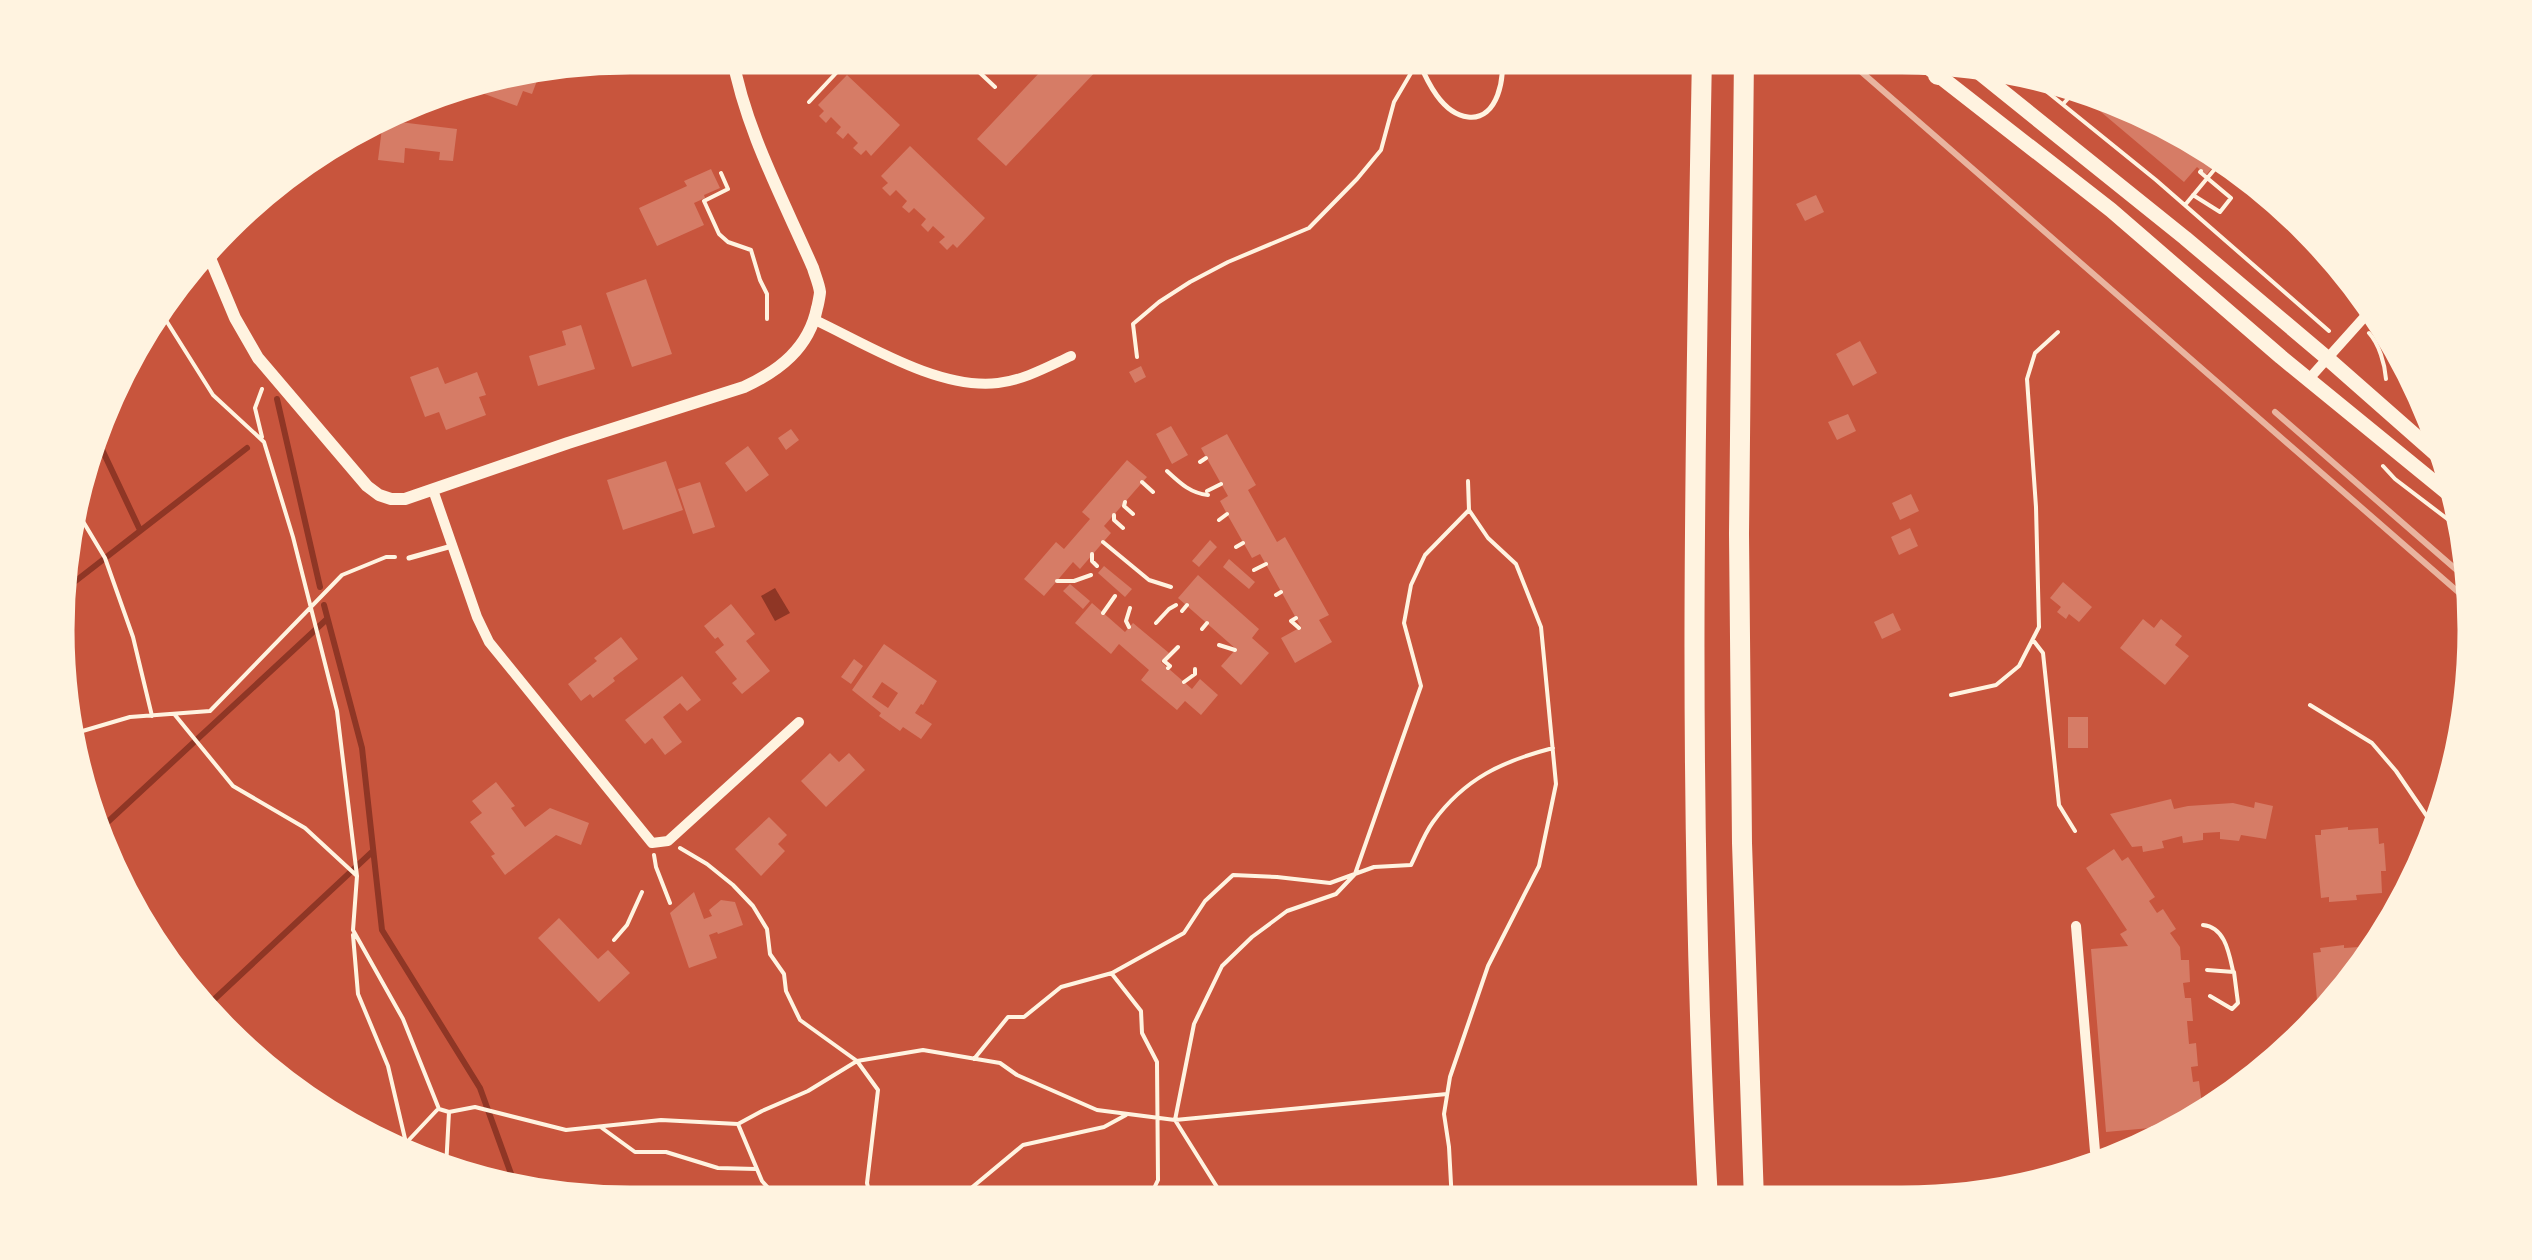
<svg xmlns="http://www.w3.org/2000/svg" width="2532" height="1260" font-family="Roboto,sans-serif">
  <rect width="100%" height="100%" fill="#c8553d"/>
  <path fill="#8f3625" d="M775,588L790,613L775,621L761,596Z"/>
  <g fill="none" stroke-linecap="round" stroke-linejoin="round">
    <path stroke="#8f3625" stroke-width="6" d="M277,399L320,587
      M98,441L140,530
      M64,590L247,448
      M324,605L362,748L382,930L480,1088L514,1182
      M98,831L327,619
      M107,860L224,1037
      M205,1008L372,852"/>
  </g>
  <path fill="#d67c66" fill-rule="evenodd" d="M822,55H848L841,62L836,57L830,63Z
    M905,55H928L917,67Z
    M1056,55H1089L1101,66L1006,166L977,139Z
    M541,70L532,94L523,91L517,106L482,93L488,79Z
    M847,75L900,125L871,156L866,150L861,155L853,148L858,143L848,133L843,139L836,133L841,127L831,117L826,123L819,116L824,111L818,105Z
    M2075,90L2123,99L2217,162L2206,175L2197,167L2184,182Z
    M383,120L457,129L453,161L439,160L440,152L405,148L404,163L378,160Z
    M910,146L985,218L957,248L953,244L947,250L939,242L945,237L933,226L928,232L921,225L926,219L914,208L909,213L902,207L907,201L896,190L890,196L882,188L888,183L881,176Z
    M711,169L720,188L704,195L705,198L694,203L704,225L657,246L639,208L687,186L684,181Z
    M1816,195L1824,212L1805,221L1796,204Z
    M646,279L672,354L632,367L606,293Z
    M581,325L595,369L538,386L529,356L566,345L562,331Z
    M1860,341L1877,373L1853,386L1836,354Z
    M1141,366L1146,377L1135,383L1129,372Z
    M438,367L445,384L477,372L486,395L479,397L486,415L446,430L439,412L425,417L410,377Z
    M1848,414L1856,431L1837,440L1828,422Z
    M1171,426L1188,455L1172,464L1156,434Z
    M791,429L799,440L786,450L778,438Z
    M1227,434L1256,485L1248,490L1277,542L1285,537L1329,615L1319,620L1332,642L1295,663L1281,638L1301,627L1260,554L1252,558L1227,514L1220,501L1228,496L1201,448Z
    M748,446L769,475L746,492L725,463Z
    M1127,460L1147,477L1104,526L1111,533L1080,569L1073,562L1044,596L1024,579L1056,542L1064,549L1090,519L1082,512Z
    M666,461L683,510L623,530L607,480Z
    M700,482L715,527L693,534L678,489Z
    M1911,494L1919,511L1900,520L1892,503Z
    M1910,528L1918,546L1899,555L1891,537Z
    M1210,540L1217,547L1199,567L1192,561Z
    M1229,559L1255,582L1249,589L1223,567Z
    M1104,566L1132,589L1125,597L1098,573Z
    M1198,575L1259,629L1252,638L1269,653L1241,685L1221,666L1236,649L1178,598Z
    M2063,582L2092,607L2079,622L2069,614L2066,619L2057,612L2061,607L2050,598Z
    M1070,584L1090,601L1083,609L1063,591Z
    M1092,603L1125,632L1133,623L1169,653L1161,662L1192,689L1200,679L1218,695L1201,715L1185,701L1177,710L1141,680L1149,670L1119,644L1111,654L1075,623Z
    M731,604L755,634L746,641L770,671L742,694L732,683L737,679L715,652L724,645L718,637L715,639L704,626Z
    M1893,613L1901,630L1882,639L1874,622Z
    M2143,619L2154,628L2161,619L2182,636L2175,645L2189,656L2165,685L2120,648Z
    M621,637L638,659L613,678L615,681L593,698L590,694L581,701L568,684L597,661L594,658Z
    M884,644L937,681L923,705L921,704L915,713L932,724L921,739L903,727L900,731L879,716L881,713L852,690ZM882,682L898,693L888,708L872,697Z
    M854,659L863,666L851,684L841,677Z
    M682,676L701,700L687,711L680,703L663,717L682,742L665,755L652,738L645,744L625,720Z
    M2068,717H2088V748H2068Z
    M830,753L839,762L849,753L865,770L826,807L801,781Z
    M496,782L515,806L511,808L525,827L550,808L589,823L581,845L556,835L505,875L491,856L495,854L470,822L482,813L472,801Z
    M2171,799L2174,809L2188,806L2233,803L2254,808L2255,802L2273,806L2266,839L2241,835L2239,841L2220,839V832L2203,833V840L2183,843L2182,836L2162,841L2164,848L2143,852L2142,846L2132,847L2110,814Z
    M769,817L787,835L778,844L785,851L761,876L735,849Z
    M2348,827V830L2378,828L2379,844L2384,843L2386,871H2381L2382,893L2356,895L2357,900L2329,902V897L2321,898L2315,835H2321V830Z
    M2114,849L2122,861L2128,857L2155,897L2149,901L2157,913L2163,909L2176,929L2170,933L2180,947L2181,960H2189L2190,982L2183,983L2185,998H2191L2193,1021H2187L2189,1044L2196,1043L2198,1066L2191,1067L2193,1082L2199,1081L2202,1105H2194L2196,1119L2162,1138L2161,1127L2106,1132L2091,949L2128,946L2120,934L2127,930L2086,868Z
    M694,892L704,919L712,916L709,910L721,900L735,902L743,925L718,934L717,932L709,935L717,958L689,968L670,913Z
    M559,918L598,959L608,950L630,973L599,1002L538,938Z
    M2344,945V948L2374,946L2375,951L2358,980L2324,1014V1012H2318L2313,953L2321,952L2320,948Z"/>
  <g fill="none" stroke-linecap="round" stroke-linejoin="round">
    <path stroke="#fff3e0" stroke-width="4" d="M819,55L837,70
      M963,57L995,87
      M2035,82L2156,180L2329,331
      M809,102L853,55
      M2063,104L2076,90
      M721,173L728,189L704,201L719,234L728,242L751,250L760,280L767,294V319
      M2193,195L2220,212L2231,198L2200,172L2201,171
      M2185,205L2219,164
      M157,306L213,395L264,442L293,537L337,711L357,876L353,930L403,1019L439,1109
      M2369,333C2379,344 2385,364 2386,379
      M1137,357L1133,324L1159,302L1190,282L1228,262L1309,228L1357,179L1381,150L1394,102L1411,73
      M262,389L255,408L262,437
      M1200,462L1206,458
      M2383,466L2395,479L2454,524
      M1167,471C1180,483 1190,493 1208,495
      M1142,482L1153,492
      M1207,491L1221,484
      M1125,502L1124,506L1133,514
      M72,503L105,558L133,637L152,716
      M1114,515V520L1123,528
      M1219,520L1227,514
      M1103,542L1149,580L1171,587
      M1236,547L1243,543
      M1092,554V561L1097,566
      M1254,570L1266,564
      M1057,581H1074L1091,575
      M1276,595L1281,592
      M1182,611L1187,605
      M1103,613L1115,596
      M1296,618L1291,621L1299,628
      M1156,623L1169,609L1176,605
      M1129,627L1126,621L1130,608
      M1202,629L1207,623
      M2033,640L2043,653L2059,805L2075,831
      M1219,645L1235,650
      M1168,668L1170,666L1164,661L1178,647
      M1184,682L1195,674V669
      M1951,695L1996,685L2019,666L2039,627L2036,507L2027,379L2035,353L2058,332
      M2310,705L2372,743L2396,771L2437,831
      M175,715L233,786L305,828L357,876
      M69,735L130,717L210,711L342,575L386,557H395
      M680,848L707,864L733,885L753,906L767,929L770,954L784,974L786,991L800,1020L857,1061L878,1090L867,1183L872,1204
      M654,855L656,867L670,903
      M2203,925C2225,927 2229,953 2233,971
      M353,935L358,994L388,1066L406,1143L403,1157
      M614,940L627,925L642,892
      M2207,970L2234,972L2238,1003L2232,1009L2210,996
      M1112,974L1141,1011L1142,1033L1157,1062L1158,1180L1147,1203
      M974,1059L1008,1017H1024L1061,987L1112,973L1184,933L1205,901L1233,875L1277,877L1330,883L1374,867L1411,865C1418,851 1424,834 1433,822C1465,778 1503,761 1553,748
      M439,1109L449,1112L475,1107L566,1130L661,1120L738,1124L762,1111L808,1091L857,1061L923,1050L1000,1063L1017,1075L1097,1110L1175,1120L1447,1094
      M738,1124L762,1181L783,1204
      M602,1128L635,1152H666L718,1168L756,1169
      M2153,1128L2154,1143
      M406,1143L437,1110
      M446,1168L449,1112
      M1452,1202L1449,1147L1444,1114L1450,1077L1488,966L1539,866L1556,784L1541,627L1516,564L1488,538L1469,510L1468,481
      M1227,1203L1175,1120L1194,1024L1222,966L1252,937L1287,911L1336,894L1355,874L1421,686L1404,623L1411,585L1425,555L1469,510
      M952,1204L1023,1145L1104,1127L1126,1115"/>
    <path stroke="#fff3e0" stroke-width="5" d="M1419,55L1418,60C1427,81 1442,114 1468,117C1498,121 1506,75 1501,55
      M409,558L452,546"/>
    <path stroke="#fff3e0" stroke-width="10" d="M815,320C868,345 939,390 998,383C1024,380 1047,367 1071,356
      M2308,380L2368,313
      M433,490L477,617L489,642L652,843L668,841L799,722
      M2076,926L2095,1151L2100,1167"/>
    <path stroke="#fff3e0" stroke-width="12" d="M207,251L235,318L258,358L367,486L379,495L391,499H405L568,443L744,387C779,371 809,348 817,308C818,305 820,294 820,292C819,284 815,275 813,268C783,199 745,129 732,55"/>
    <path stroke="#fff3e0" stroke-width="15" d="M1915,57L2111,210L2281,357L2450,495
      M1976,70L2185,238L2327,358L2444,461"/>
    <path stroke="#fff3e0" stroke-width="20" d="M1702,55C1695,437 1687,819 1708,1201
      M1744,55L1739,534L1742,843L1754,1201
      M1938,75L1949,64"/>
    <path stroke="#e9b49f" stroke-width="6" d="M1842,55L2472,604
      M2275,412L2467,579"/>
  </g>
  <path d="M0 0H2532V1260H0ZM630 72H1902A558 558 0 0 1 2460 630V630A558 558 0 0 1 1902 1188H630A558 558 0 0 1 72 630V630A558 558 0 0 1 630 72Z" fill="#fff3e0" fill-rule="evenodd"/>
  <path fill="none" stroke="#fff3e0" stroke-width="5" d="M630 72H1902A558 558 0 0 1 2460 630V630A558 558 0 0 1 1902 1188H630A558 558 0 0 1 72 630V630A558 558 0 0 1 630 72Z"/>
</svg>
